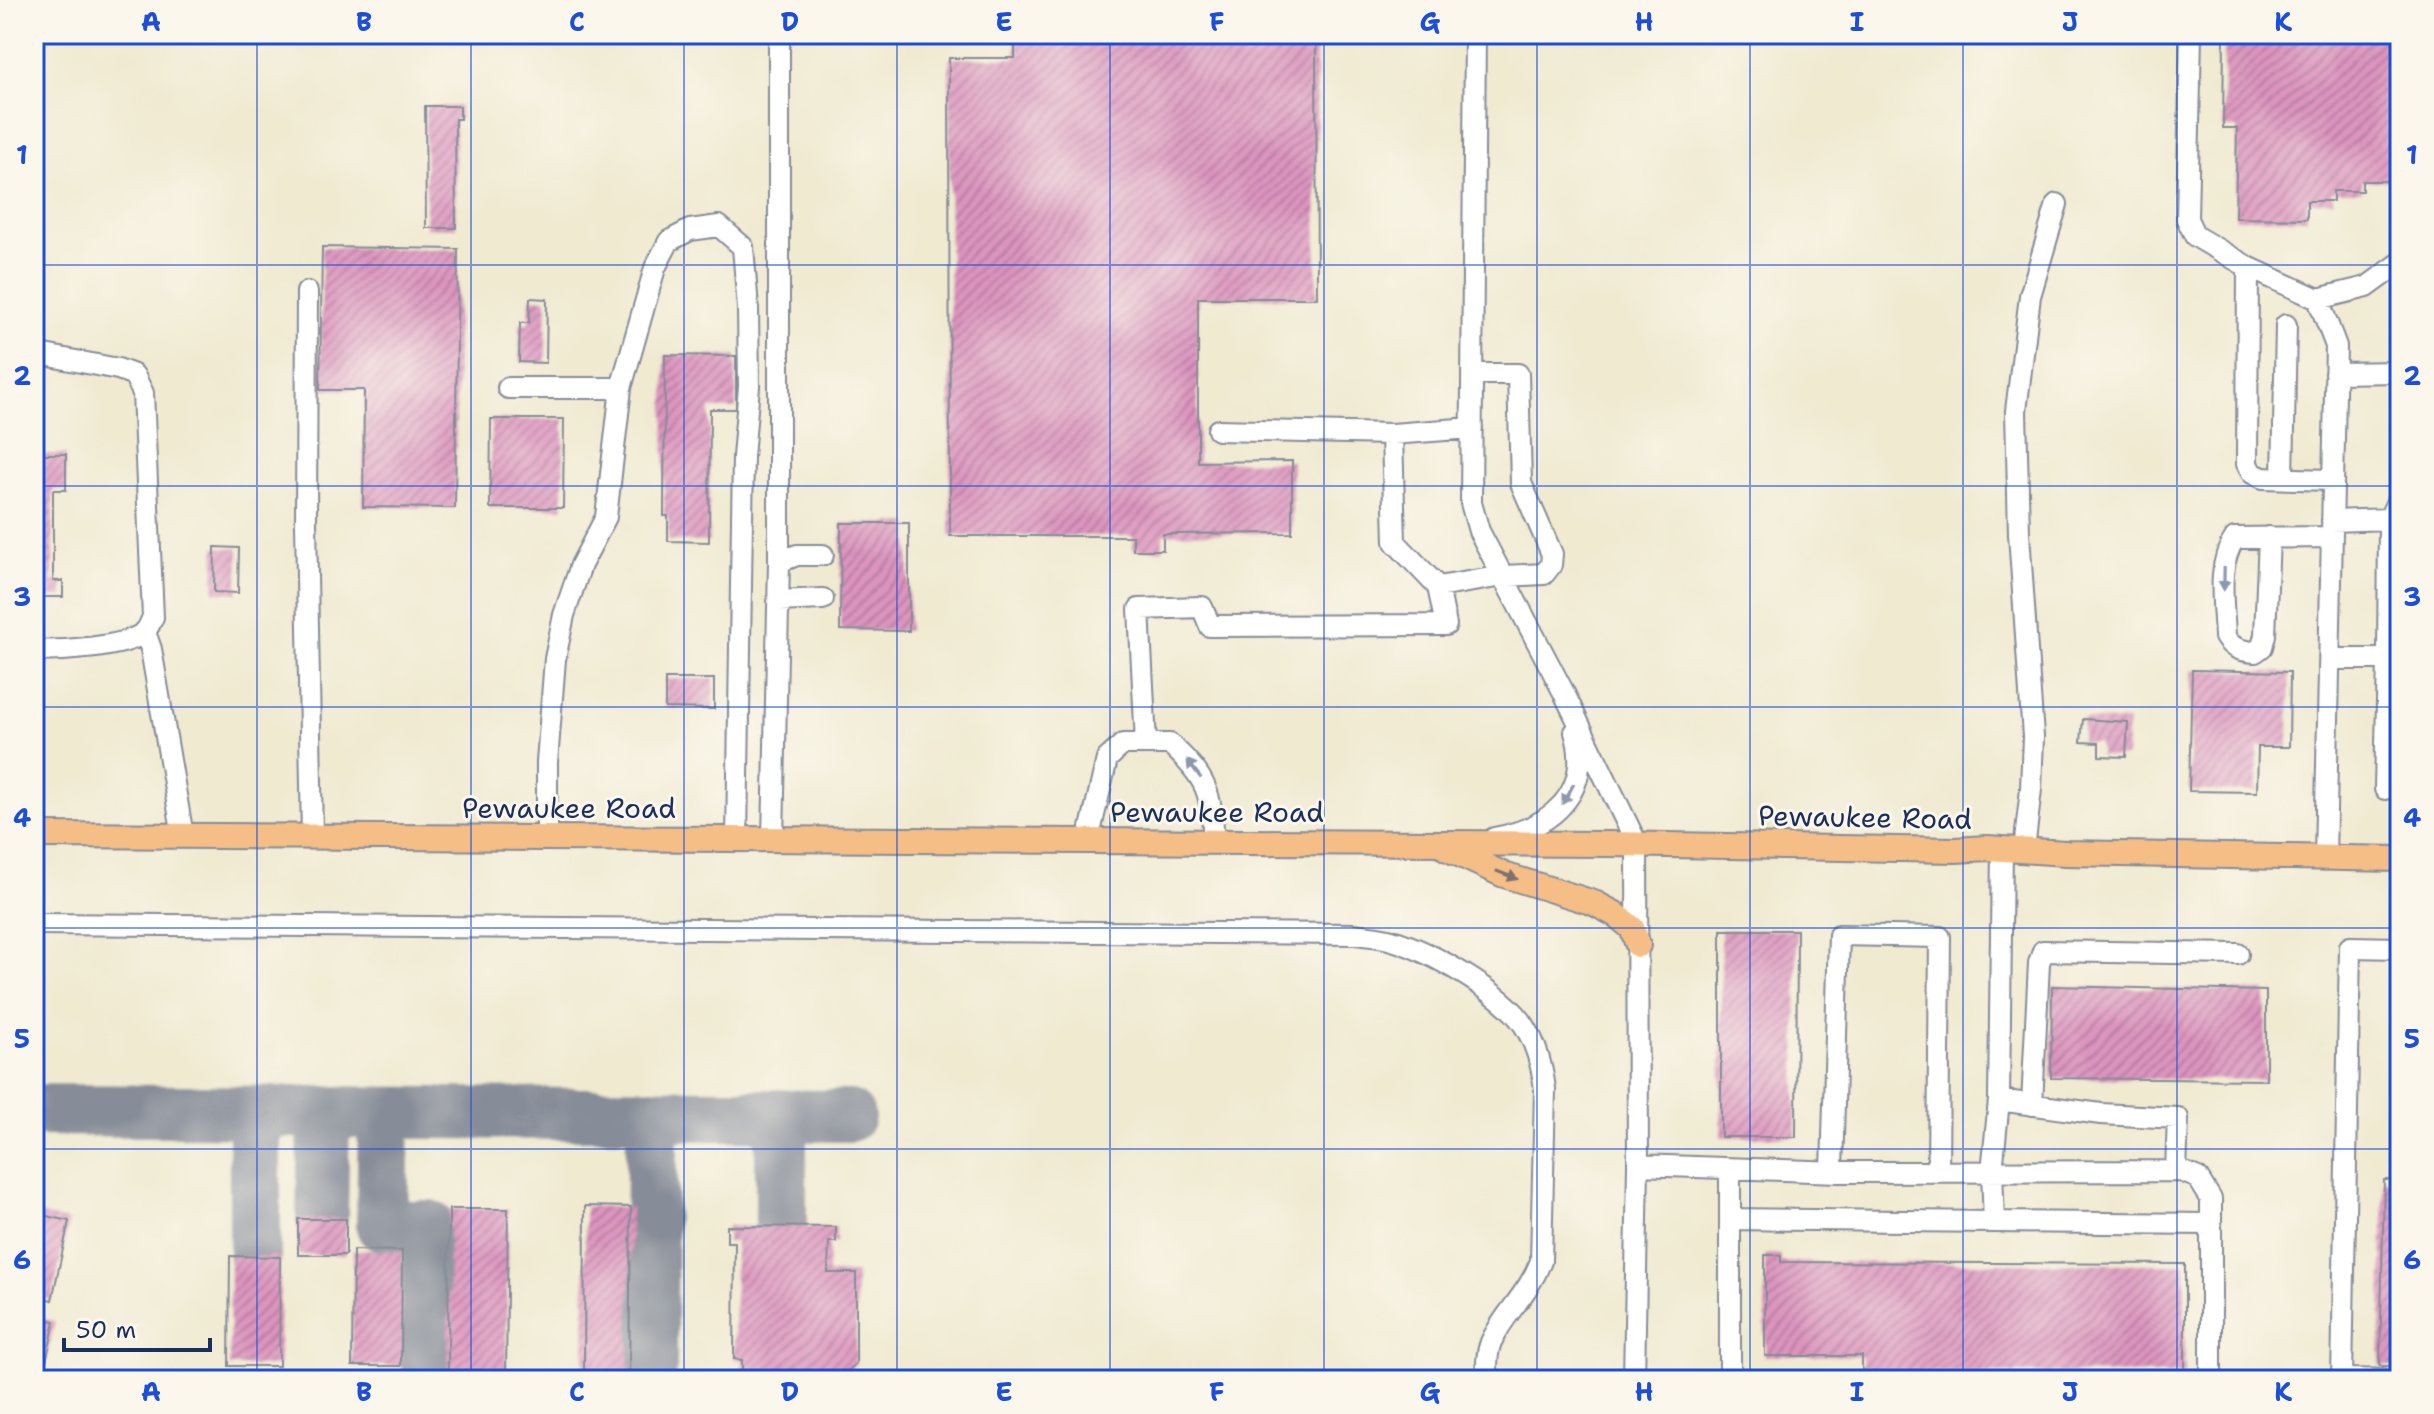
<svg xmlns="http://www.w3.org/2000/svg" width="2434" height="1414" font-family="'Shantell Sans',sans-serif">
  <defs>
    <pattern id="building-hatch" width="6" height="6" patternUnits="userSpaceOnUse" patternTransform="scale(2)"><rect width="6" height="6" fill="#dc94be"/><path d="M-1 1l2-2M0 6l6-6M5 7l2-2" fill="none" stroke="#b2799e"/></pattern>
  </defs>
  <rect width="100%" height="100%" fill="#fbf7ec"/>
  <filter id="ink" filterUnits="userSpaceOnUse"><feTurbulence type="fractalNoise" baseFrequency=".0125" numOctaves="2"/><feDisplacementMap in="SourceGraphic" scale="16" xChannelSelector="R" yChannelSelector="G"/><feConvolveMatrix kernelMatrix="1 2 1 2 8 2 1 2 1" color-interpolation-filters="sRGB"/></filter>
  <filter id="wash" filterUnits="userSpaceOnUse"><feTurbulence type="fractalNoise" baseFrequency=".006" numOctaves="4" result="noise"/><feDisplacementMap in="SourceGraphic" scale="32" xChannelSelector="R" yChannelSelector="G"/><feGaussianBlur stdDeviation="1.8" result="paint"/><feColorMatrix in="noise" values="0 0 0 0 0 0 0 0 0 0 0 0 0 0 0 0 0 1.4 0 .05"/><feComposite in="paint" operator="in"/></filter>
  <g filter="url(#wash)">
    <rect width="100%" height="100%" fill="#f0ead1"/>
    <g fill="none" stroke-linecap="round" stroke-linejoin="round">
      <path stroke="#868c98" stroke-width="52" d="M34,1110L849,1116
        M255,1112V1257
        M384,1113L382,1226H429L427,1364
        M781,1115V1226
        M322,1219L324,1112
        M651,1367L652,1114"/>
    </g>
    <g id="blocks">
      <path fill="url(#building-hatch)" d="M1015,34H1316L1317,298H1198V462L1292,461V533L1163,534V550H1133V536H950L949,58H1015Z
        M2224,34H2400V181H2362V191H2333V201H2307V219L2235,218L2237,128H2223Z
        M425,106H460V119H455L456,228H426Z
        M322,247L458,249L455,508L363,507L364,390H320Z
        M530,298L547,299L546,363L519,362L520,323H529Z
        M665,355L736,356V409H710L709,542L668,541V516H664Z
        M491,419H564L563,508H490Z
        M34,454H66V490H53V581H63V597H34Z
        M841,523H909V631L840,630Z
        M215,547L239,548L238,593L214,592Z
        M2192,670L2290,672L2289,747H2258L2257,792L2189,791Z
        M665,679H714V709L665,708Z
        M2083,719L2128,722L2126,757L2099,756V743L2081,742Z
        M1721,930H1797L1796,1137H1721Z
        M2052,986L2266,991V1080L2051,1078Z
        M2395,1072L2400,1073V1366H2380L2384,1180H2393Z
        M585,1206L631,1207L629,1376H584Z
        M449,1209H508L506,1375L448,1374Z
        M34,1213L69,1221L52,1300L34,1296Z
        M298,1219H346V1255H298Z
        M727,1226L836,1227V1242H829L828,1273H856V1363L839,1380H742V1360L734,1359L735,1242H727Z
        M353,1250L402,1251L401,1366H352Z
        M1765,1255H1781V1262L2185,1264V1374L1862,1372V1356H1765Z
        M230,1256L280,1257L279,1366H229Z
        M34,1317L55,1321L42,1380H34Z"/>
    </g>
  </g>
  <g filter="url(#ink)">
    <use href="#blocks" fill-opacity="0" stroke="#868c98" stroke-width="2"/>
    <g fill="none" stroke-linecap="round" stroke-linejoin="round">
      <defs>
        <path id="minor" d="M779,34V562
          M1475,34L1471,503L1479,531L1564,693L1637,844L1638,1165L1634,1380
          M2191,34L2187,219L2195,236L2248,267L2318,299L2336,346L2325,858
          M2248,267L2247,464L2252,473L2263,478L2332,480
          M307,292L306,524L312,836
          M2318,299L2367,287L2400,263
          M34,353L118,369L134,375L143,393L153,617C150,623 148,630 143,633C125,648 58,651 34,651
          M2335,373L2400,372
          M508,388H621
          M1218,430L1392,434
          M2283,478L2286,325
          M2332,521L2389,519
          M2269,537L2265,635L2262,647L2255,652C2242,651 2232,649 2225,637C2224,606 2216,564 2235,538L2331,537
          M1438,587L1395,542L1392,434L1472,428
          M778,601L823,599
          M145,632L151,649L183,836
          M2330,659H2388L2389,519L2400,495
          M1146,744L1139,609L1202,607L1210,626L1446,625L1438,587L1503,576L1544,574L1551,565L1552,554L1521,483L1518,374H1472
          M2385,789L2388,659
          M547,838V762L555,659L564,615L581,565L606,517L621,388L655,268L669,241L690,230L719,226L743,247L748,308L749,386L743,457L737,839
          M1494,838C1551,828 1593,793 1575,732
          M773,839L779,562L797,555H823
          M1088,841L1107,759L1123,744H1170C1208,779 1211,792 1214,842
          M2002,849L1999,1100L2101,1114L2178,1118L2176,1171
          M2024,850L2031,789L2033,737L2019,534L2016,411L2030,296L2057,204
          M34,924L1355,934C1367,936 1380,936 1392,940C1430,951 1502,992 1524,1025C1537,1045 1542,1066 1545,1089L1541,1261C1528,1295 1504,1313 1491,1342C1486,1354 1487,1367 1487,1380
          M2400,948L2350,947L2342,1379L2400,1380
          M1999,1100L1992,1172L1994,1222L2211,1224
          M2032,1105L2039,963L2043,951L2238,954
          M1638,1165L1839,1172L2181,1171L2198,1178L2211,1199V1371L2207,1380
          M1730,1169V1368L1736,1380
          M1832,1170L1839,935L1940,937L1938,1172
          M1730,1219L1994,1222"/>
        <path id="major" d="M34,835L1608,844L1956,850L1987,848L2066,853L2400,859
          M1446,848L1504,875L1594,903L1615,914L1632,928L1638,945"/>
      </defs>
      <use href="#minor" stroke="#868c98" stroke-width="24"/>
      <use href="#major" stroke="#868c98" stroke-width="28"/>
      <use href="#minor" stroke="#fff" stroke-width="20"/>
      <use href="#major" stroke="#f6be87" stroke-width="24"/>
    </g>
    <defs><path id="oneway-solid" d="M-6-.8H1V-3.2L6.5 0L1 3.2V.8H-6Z" transform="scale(2)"/></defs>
    <g fill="#8d97ae">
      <use href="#oneway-solid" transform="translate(2224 579) rotate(91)"/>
      <use href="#oneway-solid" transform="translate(1194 769) rotate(-127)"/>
      <use href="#oneway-solid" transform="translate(1568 794) rotate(120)"/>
    </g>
    <use fill="#7e6f70" href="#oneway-solid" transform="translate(1507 875) rotate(21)"/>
  </g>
  <path fill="none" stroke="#1d4ed8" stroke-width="2" stroke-opacity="0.55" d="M257,34V1380M471,34V1380M684,34V1380M897,34V1380M1110,34V1380M1324,34V1380M1537,34V1380M1750,34V1380M1963,34V1380M2177,34V1380M34,265H2400M34,486H2400M34,707H2400M34,928H2400M34,1149H2400"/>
  <g text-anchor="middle" stroke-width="6" stroke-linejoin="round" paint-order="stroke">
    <g font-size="28" fill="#1b2f5e" stroke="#fbf7ec">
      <text x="569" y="818">Pewaukee Road</text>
      <text x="1217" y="822">Pewaukee Road</text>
      <text transform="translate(1865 817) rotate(1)" y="10">Pewaukee Road</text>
    </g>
  </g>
  <rect width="2434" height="1414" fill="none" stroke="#fbf7ec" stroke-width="88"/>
  <path d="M64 1338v12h146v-12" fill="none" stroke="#1b2f5e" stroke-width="4"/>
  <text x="76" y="1338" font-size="24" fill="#1b2f5e" stroke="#fbf7ec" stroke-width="6" paint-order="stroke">50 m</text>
  <rect x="44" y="44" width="2346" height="1326" fill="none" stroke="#1d4ed8" stroke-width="3"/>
  <g font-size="26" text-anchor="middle" font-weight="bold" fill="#1d4ed8">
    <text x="151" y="31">A</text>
    <text x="364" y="31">B</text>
    <text x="577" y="31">C</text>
    <text x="790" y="31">D</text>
    <text x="1004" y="31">E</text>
    <text x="1217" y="31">F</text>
    <text x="1430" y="31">G</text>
    <text x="1644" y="31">H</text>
    <text x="1857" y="31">I</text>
    <text x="2070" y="31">J</text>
    <text x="2283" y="31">K</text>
    <text x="22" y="164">1</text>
    <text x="2412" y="164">1</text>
    <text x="22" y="385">2</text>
    <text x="2412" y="385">2</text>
    <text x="22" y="606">3</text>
    <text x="2412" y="606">3</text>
    <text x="22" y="827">4</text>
    <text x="2412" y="827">4</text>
    <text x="22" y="1048">5</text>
    <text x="2412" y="1048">5</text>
    <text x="22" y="1269">6</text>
    <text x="2412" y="1269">6</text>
    <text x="151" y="1401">A</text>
    <text x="364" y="1401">B</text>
    <text x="577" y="1401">C</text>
    <text x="790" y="1401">D</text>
    <text x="1004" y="1401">E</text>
    <text x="1217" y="1401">F</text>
    <text x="1430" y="1401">G</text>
    <text x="1644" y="1401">H</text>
    <text x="1857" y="1401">I</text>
    <text x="2070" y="1401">J</text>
    <text x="2283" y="1401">K</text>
  </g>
</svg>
